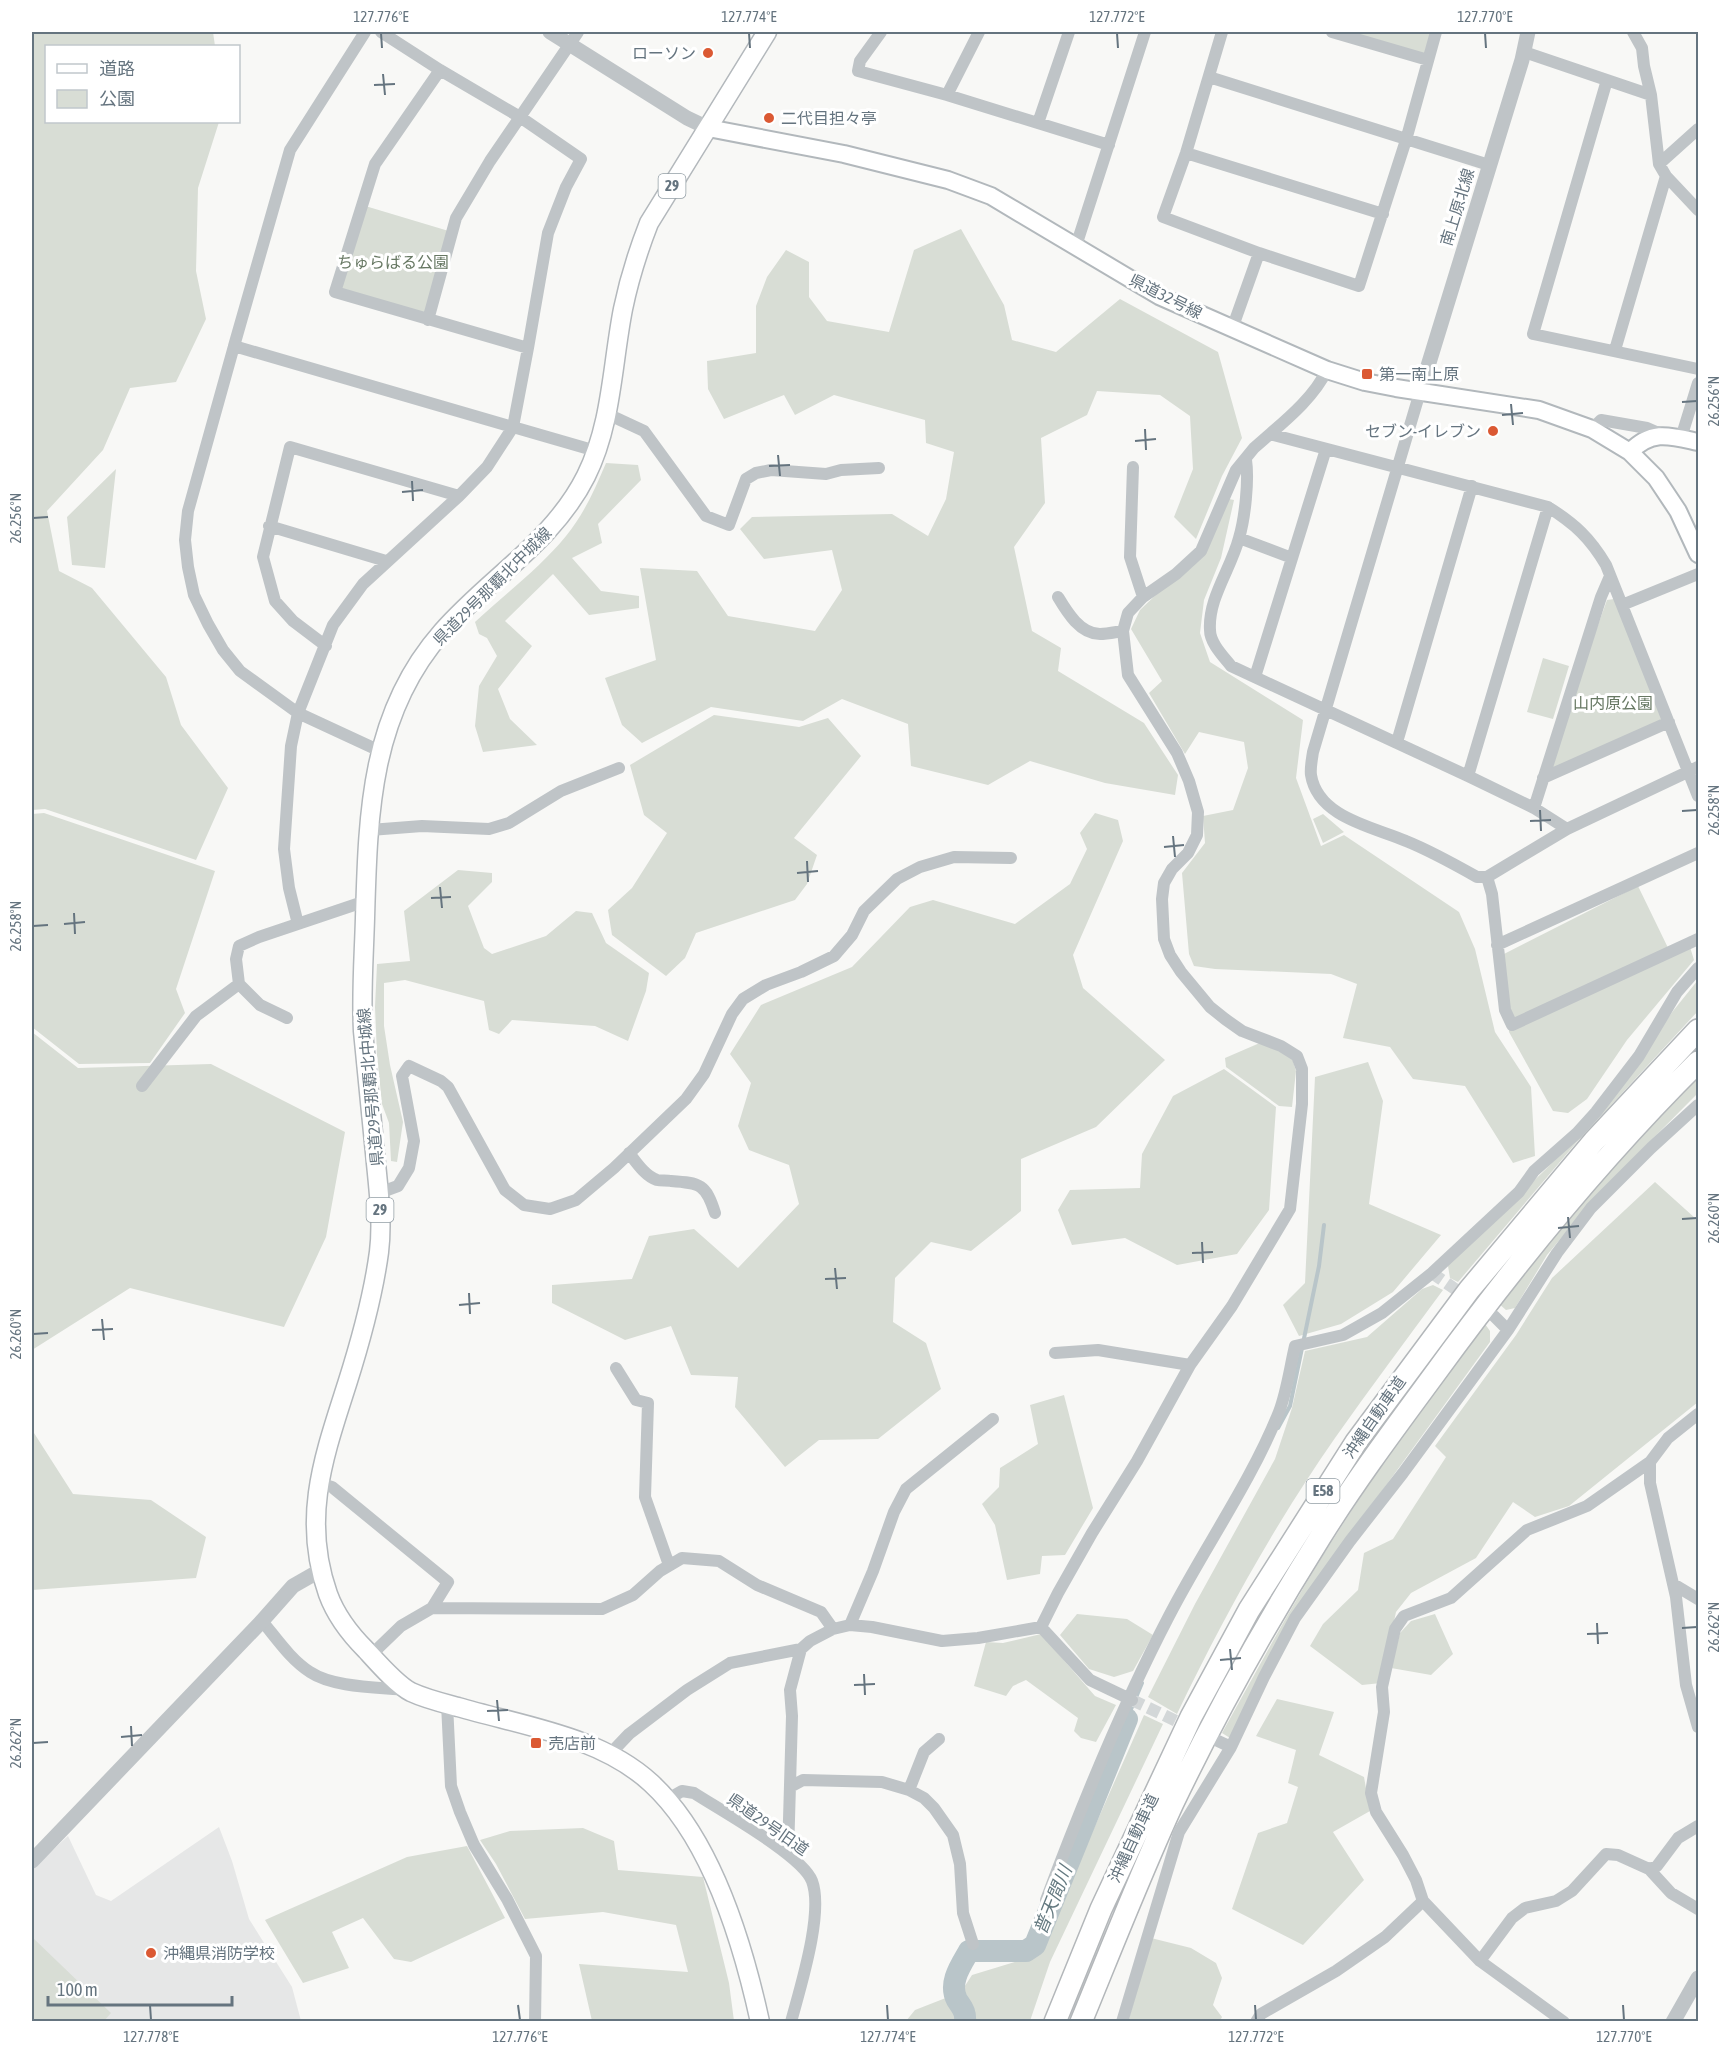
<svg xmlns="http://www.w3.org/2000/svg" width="1730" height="2053" font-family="'Asap Condensed','Noto Sans JP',sans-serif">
  <rect width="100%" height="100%" fill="#f8f8f6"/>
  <path fill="#e6e7e7" d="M219,1827L232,1861L249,1919L292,1987L301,2021H32V1869L68,1836L96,1895L111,1901Z"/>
  <path fill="#d8ddd5" d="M32,32H213L215,46H46V122H219L198,188L196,271L206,319L176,382L130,388L103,450L47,511L59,571L92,588L166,677L181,725L228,788L196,860L45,809L32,810Z
    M1334,32H1436L1428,60Z
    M362,205L452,232L428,320L336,292Z
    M961,229L1004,305L1012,340L1056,352L1120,299L1218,352L1242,438L1222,476L1196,539L1174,517L1193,469L1190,416L1160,395L1097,391L1087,415L1041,438L1045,503L1014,547L1032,631L1061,648L1058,671L1144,723L1178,775L1175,795L1105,783L1030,761L988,785L911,766L908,724L842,699L803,721L711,707L642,743L622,725L605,678L656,660L640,568L697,571L728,616L815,631L842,590L832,550L764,559L740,529L752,517L892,514L928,536L946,499L954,452L926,443L925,420L834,395L795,415L784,395L724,419L708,389L707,361L756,353V306L767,277L786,250L809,262V297L827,321L889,332L914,250Z
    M606,463L638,465L641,480L598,524L602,543L572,558L601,591L639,596V608L589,615L553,574L505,621L532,646L498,689L510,719L537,745L483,752L475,726L479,686L497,656L487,638L479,634L475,622C505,594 540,568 566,536C584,514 595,489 606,463Z
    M116,469L105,568L72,565L67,517Z
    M1229,499L1234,500L1221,558L1204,600L1200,633L1210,662L1303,720L1296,778L1321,846L1344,835L1459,912L1475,949L1495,1032L1531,1087L1535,1156L1513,1163L1465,1086L1413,1079L1390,1047L1343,1038L1357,984L1331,974L1215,969L1194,966L1189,954L1182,873L1205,843L1203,816L1233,810L1248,768L1244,742L1199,732L1185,754L1149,693L1162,681L1131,629L1140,610L1163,588L1192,567Z
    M1614,599L1665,725L1543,778L1607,600Z
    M1543,658L1569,666L1553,719L1527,712Z
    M714,715L799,727L828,718L861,756L794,838L817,855L807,884L795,900L696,933L685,958L666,976L612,935L608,910L632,888L667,833L644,815L630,765Z
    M44,813L215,871L176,989L185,1013L150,1063L79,1064L32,1027V814Z
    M1095,813L1118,820L1123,841L1073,955L1083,988L1165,1060L1096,1127L1021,1159V1211L971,1251L931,1242L895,1278L893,1322L926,1343L941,1389L878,1439L819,1440L785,1467L735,1407L738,1377L691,1375L671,1326L625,1340L552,1303V1285L632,1279L649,1236L694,1229L738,1268L799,1204L789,1165L749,1150L738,1126L751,1083L730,1054L761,1005L852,967L910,907L933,900L1015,924L1070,884L1087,849L1080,833Z
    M1323,814L1344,832L1323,843L1313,819Z
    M458,870L492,873V882L468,906L484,948L492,954L546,936L576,911L592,913L606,943L649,973L646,991L628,1041L595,1026L512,1020L499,1034L489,1030L484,1001L405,980L384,983V1026L390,1065L403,1122L397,1162L391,1161L389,1123L382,1104L377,1055L375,1007L377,964L410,961L404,911Z
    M1638,886L1671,954L1690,947L1694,960L1627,1040L1587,1099L1568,1113L1553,1111L1509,1032L1502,955Z
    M1698,980V1011L1576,1143L1458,1282L1450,1278L1448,1266L1451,1261L1546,1169L1607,1104L1673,1011Z
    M32,1032L78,1068L211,1064L345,1132L326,1237L284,1327L130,1288L32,1350Z
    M1262,1042L1292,1058L1296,1071L1292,1107L1279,1106L1226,1067L1225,1058Z
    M1368,1062L1383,1101L1369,1204L1441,1235L1393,1292L1341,1324L1299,1336L1283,1305L1305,1283L1315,1077Z
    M1224,1069L1276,1107L1269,1210L1237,1254L1177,1265L1125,1238L1072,1245L1058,1210L1070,1190L1140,1188L1142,1154L1173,1096Z
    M1698,1074V1093L1596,1196L1547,1255L1515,1308L1506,1310L1498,1303L1616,1160Z
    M1655,1182L1695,1218L1698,1216V1402L1569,1506L1535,1517L1513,1502L1476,1558L1411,1593L1396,1612L1381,1683L1362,1685L1310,1646L1323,1624L1358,1590L1364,1553L1393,1539L1446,1457L1435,1446L1516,1335L1552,1278Z
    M1433,1285L1443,1290C1407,1339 1370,1388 1335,1438C1275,1524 1223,1618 1177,1714L1148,1697L1195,1604L1275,1459L1292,1408L1305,1351L1367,1337L1422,1289Z
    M1485,1324L1490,1331V1342L1329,1564L1230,1738L1222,1733C1263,1659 1303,1584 1350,1513C1392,1448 1438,1386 1485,1324Z
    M32,1379L34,1433L73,1494L151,1500L206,1537L196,1578L32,1590Z
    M1064,1395L1093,1508L1065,1555L1042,1556L1040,1574L1007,1580L995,1525L982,1504L999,1487L1000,1468L1038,1444L1030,1405Z
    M1077,1614L1127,1619L1153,1635L1133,1671L1114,1677L1089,1669L1060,1635Z
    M1435,1614L1453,1654L1431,1675L1391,1668L1400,1633L1411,1621Z
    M1041,1634L1095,1696L1116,1705L1096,1742L1081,1738L1074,1731L1078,1718L1026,1680L1013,1686L1006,1696L974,1686L986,1642L1003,1643Z
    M1277,1699L1334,1712L1319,1755L1364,1777L1370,1811L1333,1832L1364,1880L1303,1945L1232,1909L1258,1833L1287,1823L1298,1787L1288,1783L1296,1750L1256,1736Z
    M1144,1715L1163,1724L1050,1962L1030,2021H906L915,2010L961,1992L972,1975L1038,1955Z
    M583,1828L614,1841L618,1870L703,1877L729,1983L734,2021H592L579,1964L688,1972L676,1925L603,1912L525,1919L496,1864L480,1840L510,1831Z
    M467,1846L505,1918L411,1962L394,1959L363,1918L332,1932L349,1968L303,1983L265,1920L407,1857Z
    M32,1937L111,2013L104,2021H32Z
    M1151,1938L1191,1948L1216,1963L1222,1978L1213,2005L1222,2017L1220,2021L1128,2022Z"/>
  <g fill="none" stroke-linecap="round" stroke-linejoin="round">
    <path stroke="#b9c5c9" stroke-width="4" d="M1278,1428L1290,1406L1319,1266L1324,1225
      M1127,1719L1142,1683"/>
    <path stroke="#b9c5c9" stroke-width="22" d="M965,2022C966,2011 962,2008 957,2000C948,1983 961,1965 969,1951H1026L1035,1945L1127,1719"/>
    <path stroke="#d3d7d8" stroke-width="12" stroke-dasharray="12 6" stroke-linecap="butt" d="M1432,1273L1488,1312
      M1132,1700L1212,1738"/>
    <defs>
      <path id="secondary" d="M708,128L844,154L948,180L991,196L1159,296L1327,370L1365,382L1396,388L1539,410L1592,429L1630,452L1656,478L1678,511L1698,554
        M1630,452C1652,429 1671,436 1698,442"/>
      <path id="primary" d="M760,2022C743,1944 711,1838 651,1783C600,1736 523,1726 458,1707C443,1703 426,1699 411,1692C397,1685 377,1662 366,1650C350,1634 336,1616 328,1594C301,1518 324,1456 347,1384C361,1340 373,1297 379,1252C383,1220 378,1186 375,1153C371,1113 367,1072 363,1031C361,993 364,955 365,918C368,814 370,714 442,632C489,578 553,542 586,476C612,424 612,365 623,309C629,280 638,251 649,223L767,32"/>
      <path id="motorway" d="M1055,2022L1101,1909L1191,1717L1249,1610L1356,1442L1469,1290L1594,1141L1698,1030
        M1081,2022C1111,1949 1140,1875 1173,1803C1217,1711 1267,1622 1321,1536C1356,1480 1395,1428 1434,1375C1514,1265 1601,1158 1698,1062"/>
    </defs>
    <use href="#secondary" stroke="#b2b8bc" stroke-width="20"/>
    <use href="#primary" stroke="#b3b8bc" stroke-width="21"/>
    <use href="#motorway" stroke="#b3b7ba" stroke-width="24"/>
    <path stroke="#bfc4c7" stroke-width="12" d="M381,32L440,70L520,117L581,159L566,187L548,233L528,348
      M881,32L860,61L858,71L947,95L1109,145
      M1222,32L1186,153L1163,217L1259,253
      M1332,32L1428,60
      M1633,32L1642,48L1644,66L1651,95L1659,164L1666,176L1698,210
      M1524,52L1651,95
      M1209,77L1489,165
      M1607,80L1533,334L1698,369
      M947,95L979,32
      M1038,123L1069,32
      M1186,153L1383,214
      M1659,164L1698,129
      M1076,246L1145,32
      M428,320L456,218L490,161L578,32
      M1232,329L1259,253L1359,286L1406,140L1436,32
      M234,346L290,150L365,32
      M1615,350L1666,176
      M1420,392L1313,752C1312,759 1310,768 1311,775C1318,818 1374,827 1406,841C1431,851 1454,864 1477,877H1487L1567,829L1698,767
      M606,416L616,418L644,431L706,516L729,525L746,479L756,473L771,470L826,474L841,470L879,468
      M1592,429L1601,420L1647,428L1663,435
      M1270,434C1291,416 1315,395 1327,370
      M1681,438L1698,383
      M1246,460C1249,480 1245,518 1239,538C1231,569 1208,598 1210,630C1210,643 1223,656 1231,666L1468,776L1534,808L1567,829
      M1133,467L1130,557L1143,597
      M459,496L487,467L513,427L596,451
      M269,526L386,561
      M1239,538L1292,558
      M1058,597C1067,612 1080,634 1100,634C1107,634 1116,632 1123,631
      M1622,605L1698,574
      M1255,677L1326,449
      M1397,742L1472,486
      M380,751L298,713L240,671L223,650L208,624L194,595L188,567L185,540L188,511L234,346L513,427L528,348L335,292L375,164L440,70
      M1468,776L1548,507
      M1543,778L1669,722
      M1534,808L1601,597L1610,576
      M370,830L422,826L489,829L509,823L561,791L619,768
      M1487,877L1492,894L1505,1010L1512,1025L1698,939
      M298,924L289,888L284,849L291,746L298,713L333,625L363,584L459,496L290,447L263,557L275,601L293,621L326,646
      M1497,945L1698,853
      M239,984L260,1005L287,1018
      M142,1086L196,1016L239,984L236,959L239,946L259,937L357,904H365
      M629,1153C636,1162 645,1176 657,1180C661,1181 667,1180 671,1181C700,1183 706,1184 715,1213
      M379,1193L398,1186L409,1168L414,1141L402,1076L409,1066L441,1081L448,1087L505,1190L524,1205L550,1209L576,1200L614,1168L686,1099L704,1074L732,1014L743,999L766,985L801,972L834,956L852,935L864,911L897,879L920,867L954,857L1011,858
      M1494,1316L1508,1330
      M1055,1353L1098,1350L1190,1365
      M616,1368L636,1400L648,1403L645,1497L669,1565
      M1650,1462V1483L1676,1597L1686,1685L1698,1727
      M318,1483L332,1487L448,1582L432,1608L401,1626L371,1655
      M1673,1584L1698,1599
      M432,1608L602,1609L633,1595L660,1571L682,1558L719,1561L757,1585L821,1612L833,1629
      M262,1621C277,1639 291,1660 310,1672C334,1688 379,1687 407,1690
      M850,1625L873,1571L894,1512L906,1489L993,1419
      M1041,1627L1058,1593L1092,1533L1137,1461L1190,1365L1232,1306L1290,1209L1302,1104V1069L1297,1056L1281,1046L1242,1031L1225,1019L1210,1007L1181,972L1170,955L1164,939L1162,899L1164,883L1172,869L1188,853L1197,835L1198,812L1189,781L1177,753L1128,675L1123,631L1128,613L1143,597L1176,574L1201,551L1236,470L1254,448L1270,434L1548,507C1575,524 1590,538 1606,565L1698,796
      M1041,1627L1090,1680L1132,1700
      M447,1704L451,1786L460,1812L474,1845L507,1899L536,1956L535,2022
      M1218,1741L1231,1747
      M610,1754L629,1734L687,1690L730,1663L801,1649L810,1641L833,1629L850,1625L872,1627L942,1641L978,1638L1041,1627
      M790,1787L803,1780L882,1782L909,1790L924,1798L934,1808L953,1835L960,1864L963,1913L973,1944
      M909,1790L924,1752L939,1739
      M668,1799L682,1791L694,1793C720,1810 802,1855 812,1881C824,1913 800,1988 791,2022
      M788,1854L792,1716L790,1690L801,1649
      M1649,1869L1671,1893L1698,1909
      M1046,1900C1082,1804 1121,1708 1169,1616C1204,1548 1251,1482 1279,1412C1287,1391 1290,1367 1295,1346L1343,1335L1382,1313L1432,1273L1519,1192L1534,1171L1577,1133L1596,1112L1639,1056L1677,992L1698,968
      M1480,1961L1512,1918L1525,1908L1556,1901L1572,1891L1606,1854L1618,1855L1649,1869L1657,1866L1678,1838L1698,1826
      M1122,2022L1179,1832L1231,1747L1264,1677L1295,1618L1350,1541L1403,1473L1508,1330L1557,1253L1591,1208L1651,1148L1698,1105
      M1256,2022L1261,2014L1336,1971L1385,1937L1423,1901
      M1564,2022L1480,1961L1423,1901L1416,1880L1403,1855L1376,1812L1371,1793L1384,1712L1382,1687L1395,1629L1404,1616L1451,1598L1527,1530L1587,1506L1650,1462L1668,1438L1698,1414"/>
    <path stroke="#bfc4c7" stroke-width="15" d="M550,32L687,118L708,128
      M1420,392L1522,60L1528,32
      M32,1861L262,1621L293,1586L321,1570
      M1673,2022L1698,1978"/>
    <use href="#secondary" stroke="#fff" stroke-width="16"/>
    <use href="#primary" stroke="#fff" stroke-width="18"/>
    <use href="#motorway" stroke="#fff" stroke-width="21"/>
  </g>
  <path fill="none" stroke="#65747f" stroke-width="2" d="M381,33L382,48M749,33L750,48M1117,33L1118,48M1485,33L1486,48M383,74L385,95M374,85L395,84M1682,402L1697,401M1511,404L1513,425M1502,415L1523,413M1145,429L1146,450M1135,441L1156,439M778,455L780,476M769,466L790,465M412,481L413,501M402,492L423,490M33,518L48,517M1540,810L1541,831M1682,811L1697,810M1530,821L1551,820M1173,836L1175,857M1164,847L1184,845M807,861L808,882M797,873L818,871M440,887L442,908M431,898L451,897M74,913L75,934M64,924L85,922M33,926L48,925M1568,1217L1570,1238M1682,1219L1697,1218M1558,1228L1579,1226M1202,1242L1203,1263M1192,1253L1213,1252M835,1268L837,1289M825,1279L846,1278M469,1293L470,1314M459,1305L480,1303M102,1319L104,1340M92,1330L113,1329M33,1334L48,1333M1597,1623L1598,1644M1682,1628L1697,1627M1587,1634L1608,1633M1230,1649L1232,1670M1220,1660L1241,1658M864,1674L865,1695M854,1685L875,1684M497,1700L499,1721M487,1711L508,1710M131,1726L132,1746M121,1737L142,1735M33,1743L48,1742M150,2005L151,2020M518,2005L520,2020M887,2005L888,2020M1255,2005L1256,2020M1623,2005L1624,2020"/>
  <g fill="#db5933" stroke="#fff" stroke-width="2">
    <circle cx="708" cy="53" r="6"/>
    <circle cx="769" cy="118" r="6"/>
    <rect x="1361" y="368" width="12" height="12" rx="3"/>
    <circle cx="1493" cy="431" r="6"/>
    <rect x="530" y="1737" width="12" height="12" rx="3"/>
    <circle cx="151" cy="1953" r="6"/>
  </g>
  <g text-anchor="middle" stroke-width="6" stroke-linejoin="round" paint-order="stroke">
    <g fill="#fff" stroke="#939ea5" stroke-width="1.5">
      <rect x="658.5" y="174" width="27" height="24" rx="4.5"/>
      <rect x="366.5" y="1198" width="27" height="24" rx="4.5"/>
      <rect x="1306.5" y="1479" width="33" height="24" rx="4.5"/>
    </g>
    <g font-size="15" font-weight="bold" fill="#65747f">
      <text x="672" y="191">29</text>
      <text x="380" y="1215">29</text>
      <text x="1323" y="1496">E58</text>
    </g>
    <g font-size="16" fill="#65747f" stroke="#fff" text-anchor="start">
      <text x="696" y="59" text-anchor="end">ローソン</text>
      <text x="781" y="124">二代目担々亭</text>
      <text x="1379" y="380">第一南上原</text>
      <text x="1481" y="437" text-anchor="end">セブン-イレブン</text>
      <text x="548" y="1749">売店前</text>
      <text x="163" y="1959">沖縄県消防学校</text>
    </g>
    <g font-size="16" fill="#65747f" stroke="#fff">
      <text transform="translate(1457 207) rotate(-73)" y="6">南上原北線</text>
      <text transform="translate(1166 296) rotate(27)" y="6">県道32号線</text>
      <text transform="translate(492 586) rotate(-45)" y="6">県道29号那覇北中城線</text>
      <text transform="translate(370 1087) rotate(-95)" y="6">県道29号那覇北中城線</text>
      <text transform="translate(1374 1417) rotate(-55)" y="6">沖縄自動車道</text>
      <text transform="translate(768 1824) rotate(35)" y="6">県道29号旧道</text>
      <text transform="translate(1133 1838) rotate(-65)" y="6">沖縄自動車道</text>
    </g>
    <g font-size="16" fill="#677863" stroke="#fff">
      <text x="393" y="268">ちゅらばる公園</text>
      <text x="1613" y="709">山内原公園</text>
    </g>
    <g font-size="18" font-style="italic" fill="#657a81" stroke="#fff">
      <text transform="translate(1053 1900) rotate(-68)" y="6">普天間川</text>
    </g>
  </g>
  <rect width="1730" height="2053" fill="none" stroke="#ffffff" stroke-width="66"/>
  <rect x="45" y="45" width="195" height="78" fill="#ffffff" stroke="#c1c7cc" stroke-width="1.5"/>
  <rect x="57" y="64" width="30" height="9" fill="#ffffff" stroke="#c1c7cc" stroke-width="1.5"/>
  <text x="99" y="75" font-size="18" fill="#65747f">道路</text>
  <rect x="57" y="90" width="30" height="18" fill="#d8ddd5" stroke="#c1c7cc" stroke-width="1.5"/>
  <text x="99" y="105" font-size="18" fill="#65747f">公園</text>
  <path d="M48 1996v9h184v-9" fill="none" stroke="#65747f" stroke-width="3"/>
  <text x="57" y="1996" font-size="18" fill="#65747f" stroke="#ffffff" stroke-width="4.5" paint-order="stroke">100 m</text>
  <rect x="33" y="33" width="1664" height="1987" fill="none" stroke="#65747f" stroke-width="2"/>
  <g font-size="15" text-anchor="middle" fill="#65747f">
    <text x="381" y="22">127.776°E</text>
    <text x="749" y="22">127.774°E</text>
    <text x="1117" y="22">127.772°E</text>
    <text x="1485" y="22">127.770°E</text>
    <text transform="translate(1714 401) rotate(-90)" y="5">26.256°N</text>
    <text transform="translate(16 518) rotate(-90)" y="5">26.256°N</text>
    <text transform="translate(1714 810) rotate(-90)" y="5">26.258°N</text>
    <text transform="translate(16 926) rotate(-90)" y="5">26.258°N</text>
    <text transform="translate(1714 1218) rotate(-90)" y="5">26.260°N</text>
    <text transform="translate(16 1334) rotate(-90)" y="5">26.260°N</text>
    <text transform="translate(1714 1627) rotate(-90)" y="5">26.262°N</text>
    <text transform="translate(16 1743) rotate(-90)" y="5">26.262°N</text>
    <text x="151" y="2042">127.778°E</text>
    <text x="520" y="2042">127.776°E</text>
    <text x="888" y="2042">127.774°E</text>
    <text x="1256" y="2042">127.772°E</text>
    <text x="1624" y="2042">127.770°E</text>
  </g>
</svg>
